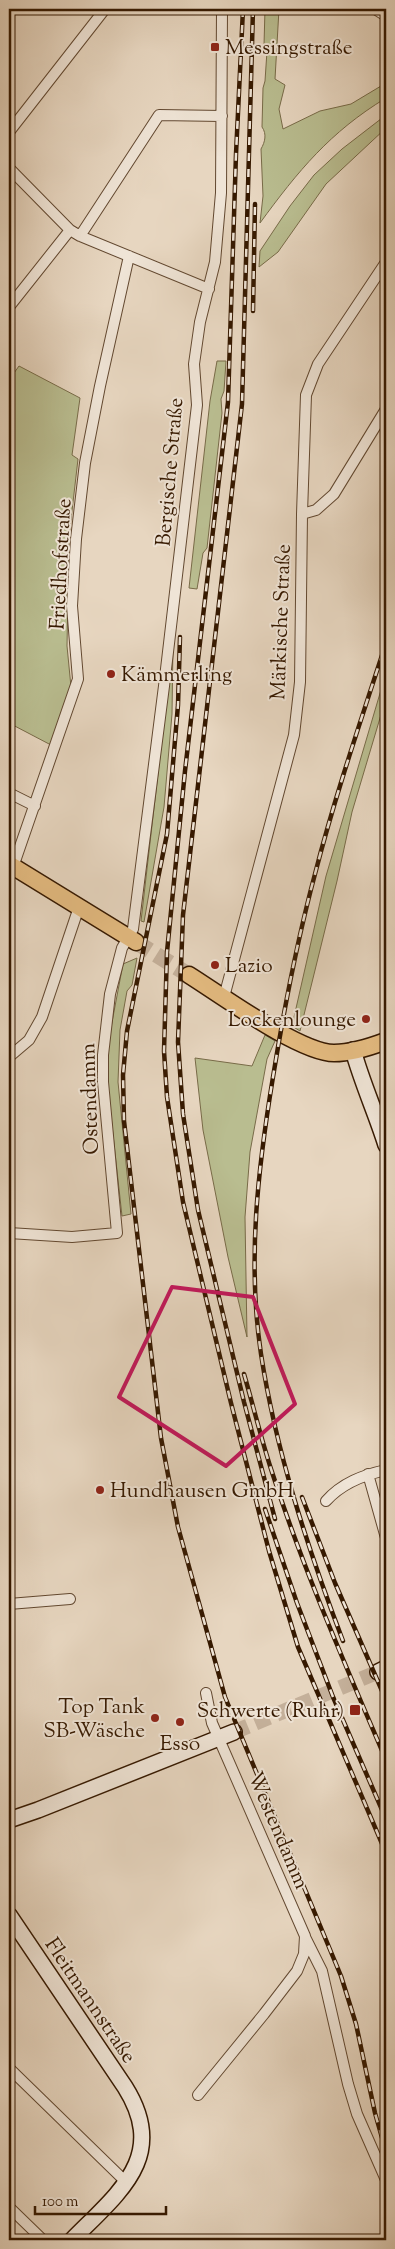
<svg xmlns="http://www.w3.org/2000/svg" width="395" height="2249" font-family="'Sorts Mill Goudy',serif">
  <rect width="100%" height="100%" fill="#e7d6c0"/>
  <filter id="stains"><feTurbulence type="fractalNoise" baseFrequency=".004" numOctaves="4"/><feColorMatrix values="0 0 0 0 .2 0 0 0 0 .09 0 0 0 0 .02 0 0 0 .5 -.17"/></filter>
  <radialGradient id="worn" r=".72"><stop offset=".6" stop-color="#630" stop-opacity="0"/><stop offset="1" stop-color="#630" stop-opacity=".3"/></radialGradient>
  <path fill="#b9bd90" stroke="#786b48" d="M265,9H279L275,79L285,85L279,109L283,129L320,111L351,104L386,83V98C330,132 298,171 260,223L263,196L261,149C265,142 267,134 262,127L263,88L265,81L267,51L264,45Z
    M386,115V128L326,184L278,252L259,267L260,251L290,206L314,175L342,149Z
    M217,361H226L224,391L221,399L222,413L207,548L203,553L197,589L189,588L210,401Z
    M19,366L80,398L72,455L78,459L69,537L67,646L71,687L51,745L9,723V380Z
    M173,643L172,714L164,807L144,922L141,921Z
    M386,673V698L352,812L337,881L300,1031L292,1026L326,876Z
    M137,958L132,985L127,991L120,1030L118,1082L131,1214L122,1216L107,1080L109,1038L123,964Z
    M265,1035L275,1041L267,1059L250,1152L245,1217L247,1337L228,1257L203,1130L195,1058L252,1066Z"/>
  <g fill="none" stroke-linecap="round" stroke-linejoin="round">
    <path stroke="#c4b09a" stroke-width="15" stroke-dasharray="15 8" stroke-linecap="butt" d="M234,1732L378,1672"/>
    <path stroke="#c4b09a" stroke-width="16" stroke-dasharray="16 8" stroke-linecap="butt" d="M136,942L189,975"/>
    <defs>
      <path id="street" d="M375,9L386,16
        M9,132L105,9
        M9,168L70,230L80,236L209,289
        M80,236L159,115L222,116
        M9,307L70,230
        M302,514L316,510L334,494L386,409
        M9,793L35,806
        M13,867L78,679L72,606L76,539L85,463L100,386L129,256
        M224,997L294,735L300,682L302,514L306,395L318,364L386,262
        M9,1057L29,1040L42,1017L79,907
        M9,1233L72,1237L117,1233L103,1082V1055L110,994L122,948L133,929L164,686L197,405L194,364L200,322L215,262L221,193L222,9
        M368,1474L386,1538
        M326,1501C342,1483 363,1475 386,1470
        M9,1604L70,1599
        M305,1937L322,1971L348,2084L357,2114L386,2180
        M9,2068L127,2183
        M198,2095L264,2014L297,1971L304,1954L305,1936L212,1723L206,1693
        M9,2207L43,2240"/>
      <path id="secondary" d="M353,1050C362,1083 376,1113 386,1145
        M378,1672L386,1668
        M9,1820L38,1810L234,1732
        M9,1915L125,2087C169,2157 118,2193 72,2240"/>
      <path id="primary" d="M9,864L136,942
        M189,975C221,995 300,1053 334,1053C352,1053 370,1047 386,1041"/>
    </defs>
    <use href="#street" stroke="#624830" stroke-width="12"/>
    <use href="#secondary" stroke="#361900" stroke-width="18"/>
    <use href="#primary" stroke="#361900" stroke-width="19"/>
    <use href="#street" stroke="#efe4d6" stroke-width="10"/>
    <use href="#secondary" stroke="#efe4d6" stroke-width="15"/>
    <use href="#primary" stroke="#e4bb80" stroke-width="16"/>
    <defs>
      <path id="rail" d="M243,9L236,154L228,402L185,771L167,952L164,1051L167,1097L183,1202L231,1403L269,1551L298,1647L386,1853
        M253,9L242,404L183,915L178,1042L183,1114L198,1210L244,1402L275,1519
        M253,311L255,204
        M180,637L178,705L167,834L127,1031L123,1075L124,1121L161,1438L178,1527L225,1697L341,1976L356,2024L375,2113L386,2152
        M244,1374C253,1405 261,1438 271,1469C303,1569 345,1664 386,1760
        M302,1497L335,1583L386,1700
        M265,1509L297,1603L333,1697L386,1819
        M343,1641C308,1549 276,1452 261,1354C247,1261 258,1168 273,1077C284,1009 297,941 315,874C335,796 361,720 386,643"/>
    </defs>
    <use href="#rail" stroke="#361900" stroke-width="4.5"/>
    <use href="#rail" stroke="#efe4d6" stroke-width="2.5" stroke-dasharray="8" stroke-linecap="butt"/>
  </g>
  <path fill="none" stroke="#c2185b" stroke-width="4" stroke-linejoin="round" d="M172,1287L253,1297L295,1404L226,1466L119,1397Z"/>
  <g fill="#8f2418" stroke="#efe4d6" stroke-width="2">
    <rect x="210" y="42" width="10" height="10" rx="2.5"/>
    <circle cx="111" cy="674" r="5"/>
    <circle cx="215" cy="965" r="5"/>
    <circle cx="366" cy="1019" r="5"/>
    <circle cx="100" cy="1490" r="5"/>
    <rect x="349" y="1704" width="12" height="12" rx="2.5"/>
    <circle cx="155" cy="1718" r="5"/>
    <circle cx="180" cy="1722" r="5"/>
  </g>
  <g text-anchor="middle" stroke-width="4" stroke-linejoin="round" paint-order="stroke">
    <g font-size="21" fill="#361900" stroke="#efe4d6" text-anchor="start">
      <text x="225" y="54">Messingstraße</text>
      <text x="121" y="681">Kämmerling</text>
      <text x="225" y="972">Lazio</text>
      <text x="356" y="1026" text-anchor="end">Lockenlounge</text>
      <text x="110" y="1497">Hundhausen GmbH</text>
      <text x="145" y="1713" text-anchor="end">Top Tank<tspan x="145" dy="24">SB-Wäsche</tspan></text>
      <text x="344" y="1717" text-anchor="end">Schwerte (Ruhr)</text>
      <text x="180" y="1750" text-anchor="middle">Esso</text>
    </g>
    <g font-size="21" fill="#361900" stroke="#efe4d6">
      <text transform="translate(169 472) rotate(-85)" y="7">Bergische Straße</text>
      <text transform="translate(60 564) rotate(-87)" y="7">Friedhofstraße</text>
      <text transform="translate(280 622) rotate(-88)" y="7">Märkische Straße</text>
      <text transform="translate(89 1099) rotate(-92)" y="7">Ostendamm</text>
      <text transform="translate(279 1830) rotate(67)" y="7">Westendamm</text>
      <text transform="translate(91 2000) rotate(56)" y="7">Fleitmannstraße</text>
    </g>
  </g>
  <rect width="395" height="2249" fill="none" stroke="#e7d6c0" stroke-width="30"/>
  <rect x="10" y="10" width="375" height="2229" fill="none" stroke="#361900" stroke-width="2.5"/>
  <rect x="15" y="15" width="365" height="2219" fill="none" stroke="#361900"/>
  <path d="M35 2206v8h131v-8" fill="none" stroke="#361900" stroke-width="2.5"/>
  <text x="42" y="2206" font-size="15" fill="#361900" stroke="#efe4d6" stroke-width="4" paint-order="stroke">100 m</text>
  <rect width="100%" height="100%" filter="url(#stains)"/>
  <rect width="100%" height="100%" fill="url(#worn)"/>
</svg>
